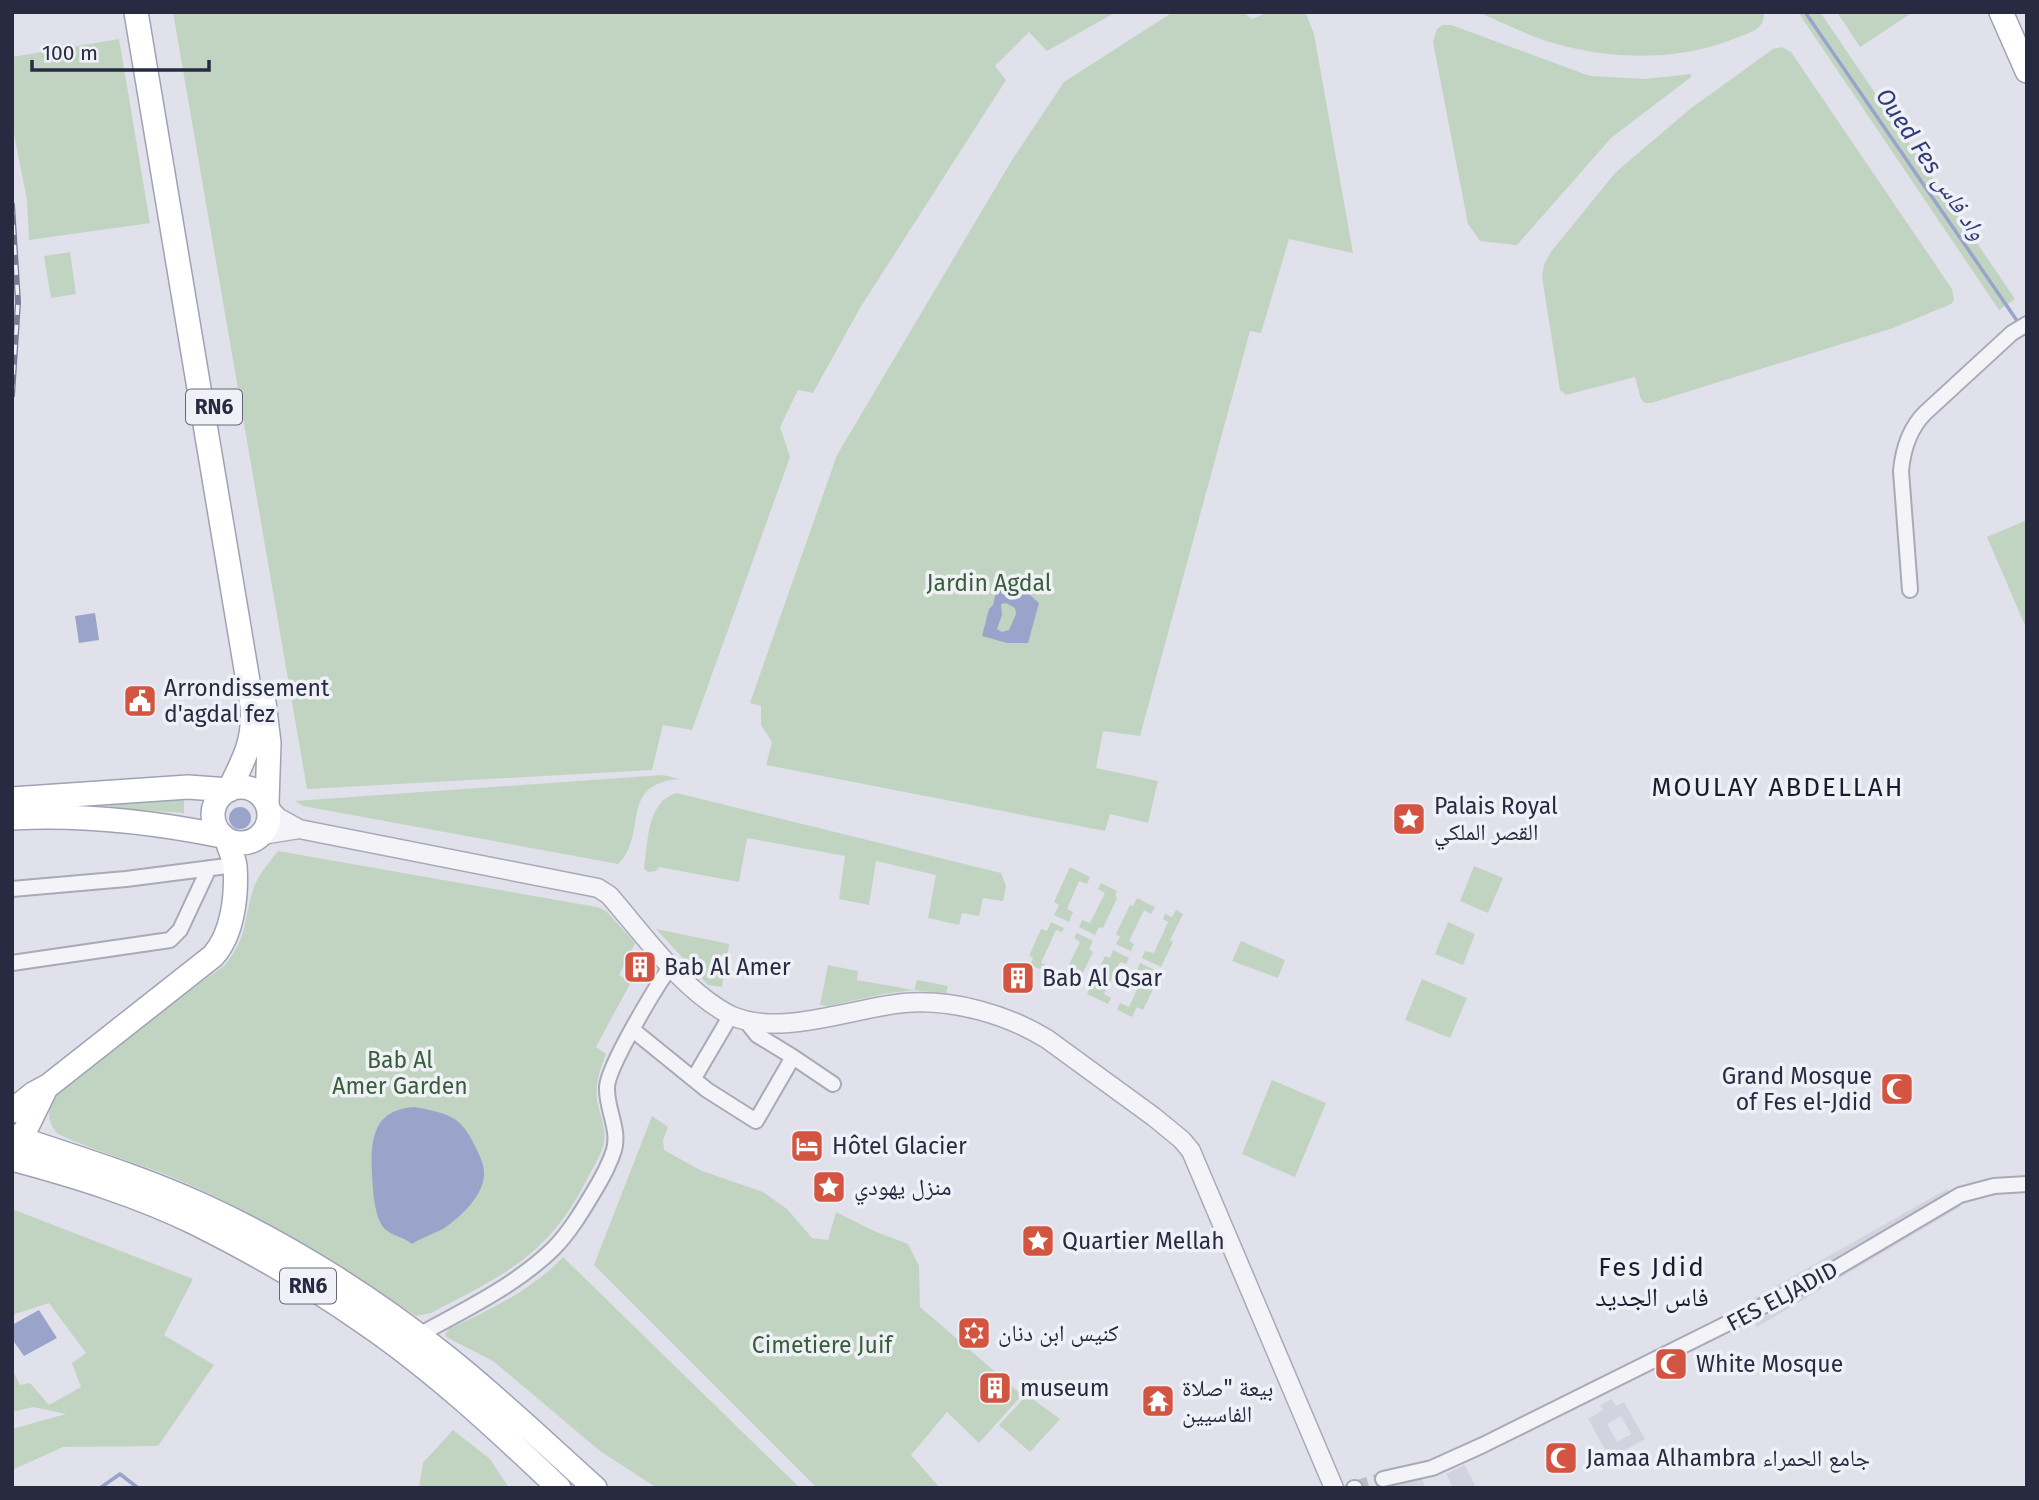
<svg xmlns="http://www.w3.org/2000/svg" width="2039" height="1500" font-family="'Fira Sans','Noto Naskh Arabic',sans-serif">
  <rect width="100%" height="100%" fill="#e0e1ea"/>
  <path fill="#d2d3df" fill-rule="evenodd" d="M1947,1189L1960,1207L1757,1327L1746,1303Z
    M1612,1399L1616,1406L1624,1402L1645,1439L1610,1458L1588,1419L1603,1410L1600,1405ZM1621,1416L1631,1434L1617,1442L1607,1424Z
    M1465,1465L1476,1488H1453L1446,1474Z
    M1418,1472L1426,1488H1392L1388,1478Z"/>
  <path fill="#c1d4c1" d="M173,12H1116L1047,51L1029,32L995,66L1006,80L860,308L813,393L798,390L780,427L790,457L692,730L663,725L652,770L307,789Z
    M1173,12H1243L1252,19L1269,12H1303L1307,16L1314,34L1353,253L1289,239L1261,333L1250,331L1140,736L1103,731L1096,768L1158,781L1148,823L1110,814L1105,831L766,765L772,742L761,725V706L750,703L837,455L1012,160L1064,82Z
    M1478,12H1764C1765,30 1750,32 1736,38C1681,61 1613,60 1557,44C1530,37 1504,23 1478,12Z
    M1798,12H1820L2015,299L1999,310Z
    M1837,12H1913L1860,47Z
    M1443,25H1451L1590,76L1645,79L1691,74V77L1611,138L1517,245L1480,241L1468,224L1433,42L1437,29Z
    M119,39L150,223L29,240L27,200L12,124V57Z
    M1782,47L1791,52L1952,289L1954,300L1951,304L1893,328L1651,403H1645L1641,399L1635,377L1566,395L1560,390L1542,277L1544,265L1550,253L1615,173L1690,109L1773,49Z
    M70,252L76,294L51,298L44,256Z
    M2027,520V630L1987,537Z
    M663,775L680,779C617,783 649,836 618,864L303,806L295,801Z
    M677,793L1001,873L1006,886L1003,901L983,898L979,916L962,913L959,925L928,918L936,875L876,861L869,905L839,899L845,856L747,838L739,882L659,867L656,871L648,872L644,869C648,844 646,801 677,793Z
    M184,798V813L110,808V803Z
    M278,851L597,907L606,911L635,943L619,975L631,982L596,1047L606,1054C600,1069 595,1084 597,1100C599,1114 607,1128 604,1142C601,1156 592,1169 586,1181C548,1256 502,1276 431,1313L416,1316C341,1268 266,1219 184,1182C143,1164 99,1153 58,1134C42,1117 51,1103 60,1085L225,965C247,937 243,925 252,893C256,877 268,864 278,851Z
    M1474,866L1503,878L1488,913L1460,901Z
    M1070,867L1090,877L1087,884L1079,881L1067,909L1073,912L1069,922L1054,915L1059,905L1054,902Z
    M1101,883L1117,891L1115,896L1117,898L1103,928L1099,927L1095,935L1079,927L1082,920L1090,923L1105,893L1098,889Z
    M1137,898L1155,907L1151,914L1144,910L1129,941L1134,944L1131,951L1116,944L1120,937L1116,934L1130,905L1133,906Z
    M1176,910L1183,914L1170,940L1173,942L1161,967L1142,958L1145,951L1154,953L1168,922L1163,919L1165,914L1172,917Z
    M1051,922L1064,928L1062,932L1056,930L1041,963L1046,965L1044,971L1030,965L1033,958L1029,956L1041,929L1047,931Z
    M1448,922L1475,934L1463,965L1435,954Z
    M656,929L729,944L722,987L708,985Z
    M1077,933L1093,941L1089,949L1093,952L1075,989L1054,979L1058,973L1064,975L1080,942L1074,938Z
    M1241,941L1285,960L1278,978L1232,961Z
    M1113,950L1129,958L1126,964L1120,962L1104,994L1111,998L1108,1004L1087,994L1105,956L1110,958Z
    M1140,963L1161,973L1143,1010L1137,1007L1132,1017L1117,1010L1120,1003L1129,1007L1144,974L1137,970Z
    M828,965L858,971L857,980L914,990L917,980L948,986L946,994L915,990L883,994L828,1006L820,1005Z
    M1422,979L1467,998L1450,1038L1405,1020Z
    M1272,1080L1326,1103L1295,1177L1242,1154Z
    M652,1116L668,1127L663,1140L664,1150L702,1171L763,1192L787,1209L812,1238L828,1240L836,1212L874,1231L908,1244L919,1266L920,1307L1022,1395L979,1443L947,1412L911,1455L940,1488H817L594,1265Z
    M12,1209L193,1279L164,1335L214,1365L158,1446L63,1447L12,1470V1429L66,1414L33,1407L12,1412V1369L20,1385L30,1383L49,1405L81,1387L72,1363L86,1353L49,1303L12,1315Z
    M563,1257L800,1488H657L600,1451L493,1361L446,1337L445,1334L449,1329C490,1310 532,1290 563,1257Z
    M1027,1395L1060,1419L1030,1452L999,1425Z
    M453,1430L490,1459L509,1488H419L423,1463Z"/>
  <path fill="#9aa4cb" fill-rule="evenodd" d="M1009,576L1030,586V595L1039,603L1028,643H1007L982,636L989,609L993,605L996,592L1003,585L1006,577ZM1006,603L1015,608L1016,614L1009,630L1002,632L997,629L1002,615L1001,604Z
    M95,613L99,640L79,643L75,616Z
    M229 818a11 11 0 1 1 22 0a11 11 0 1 1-22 0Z
    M415,1107C447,1114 460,1114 475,1146C479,1154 483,1162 484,1171C486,1193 462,1216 446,1227C435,1234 422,1237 412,1244C402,1235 389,1237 381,1224C374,1211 373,1190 372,1175C370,1140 373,1109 415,1107Z
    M39,1310L57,1338L24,1356L12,1339V1325Z"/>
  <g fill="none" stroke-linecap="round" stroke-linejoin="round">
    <path stroke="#9aa4cb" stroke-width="3.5" d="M1805,12L2020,325
      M100,1488L120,1474L138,1488"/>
    <path stroke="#bbbcc8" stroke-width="14" stroke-dasharray="14 7" stroke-linecap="butt" d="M1355,1488L1383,1479"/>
    <defs>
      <path id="minor" d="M1910,590L1901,471C1903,449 1909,429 1925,413L2012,333L2027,324
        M12,889L126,879L235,865
        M12,963L170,940L180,930L209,868
        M633,1030L707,1090L756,1121L793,1057L757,1035L745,1020
        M793,1057L833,1084
        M694,1078L731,1015
        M419,1335C464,1310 515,1286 553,1249C569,1233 581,1213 593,1193C601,1180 609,1166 614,1150C620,1129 606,1109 607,1087C608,1066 657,985 671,966
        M1383,1479L1432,1468L1483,1445L1821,1277L1960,1195L1994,1186L2027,1184
        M1354,1488H1355"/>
      <path id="tertiary" d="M269,808L279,818L299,829
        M262,835L299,829L598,888L609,895C643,934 683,991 730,1015C779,1038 852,1008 904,1003C953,999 1006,1014 1047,1039L1154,1117L1182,1140L1191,1151L1334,1488"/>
      <path id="primary" d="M2001,12L2027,71
        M264,702L269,743L267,803
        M213 815a28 28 0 1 1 56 0a28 28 0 1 1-56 0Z
        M12,799L188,787L229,790C244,759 255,741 252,705L136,12
        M12,818C82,814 153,822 222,836
        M12,1111L33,1094L48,1086L213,956C233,934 237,895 235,866C234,858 229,848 227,840
        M12,1136C77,1158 144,1178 206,1207C288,1245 373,1298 444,1355C496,1396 545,1443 595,1488
        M12,1149L21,1139L46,1088
        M12,1159C75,1176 138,1195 197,1224C255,1253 312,1286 365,1323C435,1371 498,1430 559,1488"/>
    </defs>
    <use href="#minor" stroke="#a9aab8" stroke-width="18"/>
    <use href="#tertiary" stroke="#a9aab8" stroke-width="21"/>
    <use href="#primary" stroke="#9fa2b6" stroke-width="26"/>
    <use href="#minor" stroke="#f3f3f8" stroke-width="14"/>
    <use href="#tertiary" stroke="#f3f3f8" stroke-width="18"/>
    <use href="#primary" stroke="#fff" stroke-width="23"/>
    <defs>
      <path id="rail" d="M12,205L18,302L12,395"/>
    </defs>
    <use href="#rail" stroke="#797b94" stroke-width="6"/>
    <use href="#rail" stroke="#f0f1f7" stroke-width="3.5" stroke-dasharray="10" stroke-linecap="butt"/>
  </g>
  <defs>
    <symbol id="civic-square" viewBox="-11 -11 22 22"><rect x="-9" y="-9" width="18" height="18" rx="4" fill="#d25441" stroke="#f0f1f7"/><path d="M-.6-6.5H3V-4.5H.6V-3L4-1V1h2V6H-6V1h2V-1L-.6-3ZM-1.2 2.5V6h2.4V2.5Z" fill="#fff"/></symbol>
    <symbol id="sight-square" viewBox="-11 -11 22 22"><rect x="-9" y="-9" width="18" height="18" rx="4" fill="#d25441" stroke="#f0f1f7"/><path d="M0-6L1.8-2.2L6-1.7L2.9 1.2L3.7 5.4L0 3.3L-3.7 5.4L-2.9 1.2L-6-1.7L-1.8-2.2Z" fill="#fff"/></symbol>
    <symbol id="building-square" viewBox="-11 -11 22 22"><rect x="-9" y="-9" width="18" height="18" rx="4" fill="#d25441" stroke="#f0f1f7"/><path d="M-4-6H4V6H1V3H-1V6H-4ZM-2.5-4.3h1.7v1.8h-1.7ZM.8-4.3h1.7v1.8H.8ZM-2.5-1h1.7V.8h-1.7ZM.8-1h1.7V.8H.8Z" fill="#fff"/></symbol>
    <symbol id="mosque-square" viewBox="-11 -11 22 22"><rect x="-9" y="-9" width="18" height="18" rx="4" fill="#d25441" stroke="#f0f1f7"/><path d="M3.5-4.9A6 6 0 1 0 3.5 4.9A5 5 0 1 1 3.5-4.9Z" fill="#fff"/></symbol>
    <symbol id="hotel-square" viewBox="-11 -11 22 22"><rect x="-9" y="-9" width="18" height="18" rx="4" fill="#d25441" stroke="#f0f1f7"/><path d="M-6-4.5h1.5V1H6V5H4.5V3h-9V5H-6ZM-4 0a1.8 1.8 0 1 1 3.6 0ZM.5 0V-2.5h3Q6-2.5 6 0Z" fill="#fff"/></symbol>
    <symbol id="synagogue-square" viewBox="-11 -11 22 22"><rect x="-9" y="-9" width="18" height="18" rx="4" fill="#d25441" stroke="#f0f1f7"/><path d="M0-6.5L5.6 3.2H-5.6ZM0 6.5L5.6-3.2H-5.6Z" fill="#fff"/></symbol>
    <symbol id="temple-square" viewBox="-11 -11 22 22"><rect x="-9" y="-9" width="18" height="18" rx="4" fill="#d25441" stroke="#f0f1f7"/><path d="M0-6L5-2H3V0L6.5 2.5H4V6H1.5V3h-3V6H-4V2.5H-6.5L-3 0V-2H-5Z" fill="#fff"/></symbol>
  </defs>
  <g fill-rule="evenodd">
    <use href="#civic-square" x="121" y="682" width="38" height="38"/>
    <use href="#sight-square" x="1390" y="800" width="38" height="38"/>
    <use href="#building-square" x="621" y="948" width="38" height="38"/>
    <use href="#building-square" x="999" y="959" width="38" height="38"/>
    <use href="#mosque-square" x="1878" y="1070" width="38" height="38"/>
    <use href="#hotel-square" x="788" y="1127" width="38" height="38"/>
    <use href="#sight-square" x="810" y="1168" width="38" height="38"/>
    <use href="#sight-square" x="1019" y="1222" width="38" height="38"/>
    <use href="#synagogue-square" x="955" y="1314" width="38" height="38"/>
    <use href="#mosque-square" x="1652" y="1345" width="38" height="38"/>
    <use href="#building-square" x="976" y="1369" width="38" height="38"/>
    <use href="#temple-square" x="1139" y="1382" width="38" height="38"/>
    <use href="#mosque-square" x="1542" y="1439" width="38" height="38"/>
  </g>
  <g text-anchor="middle" stroke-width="7" stroke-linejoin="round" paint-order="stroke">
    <g fill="#f0f1f7" stroke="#646678" stroke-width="2">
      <rect x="186" y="389.5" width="56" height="35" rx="5"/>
      <rect x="280" y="1268.5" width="56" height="35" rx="5"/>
    </g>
    <g font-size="21" font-weight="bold" fill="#282a42">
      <text x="214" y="414">RN6</text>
      <text x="308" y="1293">RN6</text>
    </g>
    <g font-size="23" fill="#355e39" stroke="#f0f1f7">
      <text x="989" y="591">Jardin Agdal</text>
      <text x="400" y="1068">Bab Al<tspan x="400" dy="26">Amer Garden</tspan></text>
      <text x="822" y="1353">Cimetiere Juif</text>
    </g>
    <g font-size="23" fill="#282a42" stroke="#f0f1f7" text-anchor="start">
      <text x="164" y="696">Arrondissement<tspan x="164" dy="26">d'agdal fez</tspan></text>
      <text x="1434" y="814">Palais Royal<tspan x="1434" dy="26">القصر الملكي</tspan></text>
      <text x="664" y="975">Bab Al Amer</text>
      <text x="1042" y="986">Bab Al Qsar</text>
      <text x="1872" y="1084" text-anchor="end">Grand Mosque<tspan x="1872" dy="26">of Fes el-Jdid</tspan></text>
      <text x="832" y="1154">Hôtel Glacier</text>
      <text x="854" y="1195">منزل يهودي</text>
      <text x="1062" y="1249">Quartier Mellah</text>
      <text x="998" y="1341">كنيس ابن دنان</text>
      <text x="1696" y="1372">White Mosque</text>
      <text x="1020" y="1396">museum</text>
      <text x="1182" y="1396">بيعة "صلاة<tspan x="1182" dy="26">الفاسيين</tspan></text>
      <text x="1586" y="1466">Jamaa Alhambra جامع الحمراء</text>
    </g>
    <g font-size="23" fill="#282a42" stroke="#f0f1f7">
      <text transform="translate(1782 1296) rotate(-28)" y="8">FES ELJADID</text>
    </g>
    <g font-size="24" font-style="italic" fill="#313c77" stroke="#f0f1f7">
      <text transform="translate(1931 164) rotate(56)" y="8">Oued Fes واد فاس</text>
    </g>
    <g font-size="26" letter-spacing="2" fill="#1a1c32" stroke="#f0f1f7">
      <text x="1778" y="796">MOULAY ABDELLAH</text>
      <text x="1652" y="1276">Fes Jdid<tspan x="1652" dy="30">فاس الجديد</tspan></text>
    </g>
  </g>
  <rect width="2039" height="1500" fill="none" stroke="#282a42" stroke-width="28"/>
  <path d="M32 60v10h177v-10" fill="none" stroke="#282a42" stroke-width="3.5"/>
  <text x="42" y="60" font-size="21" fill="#282a42" stroke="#f0f1f7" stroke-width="5" paint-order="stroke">100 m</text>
</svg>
